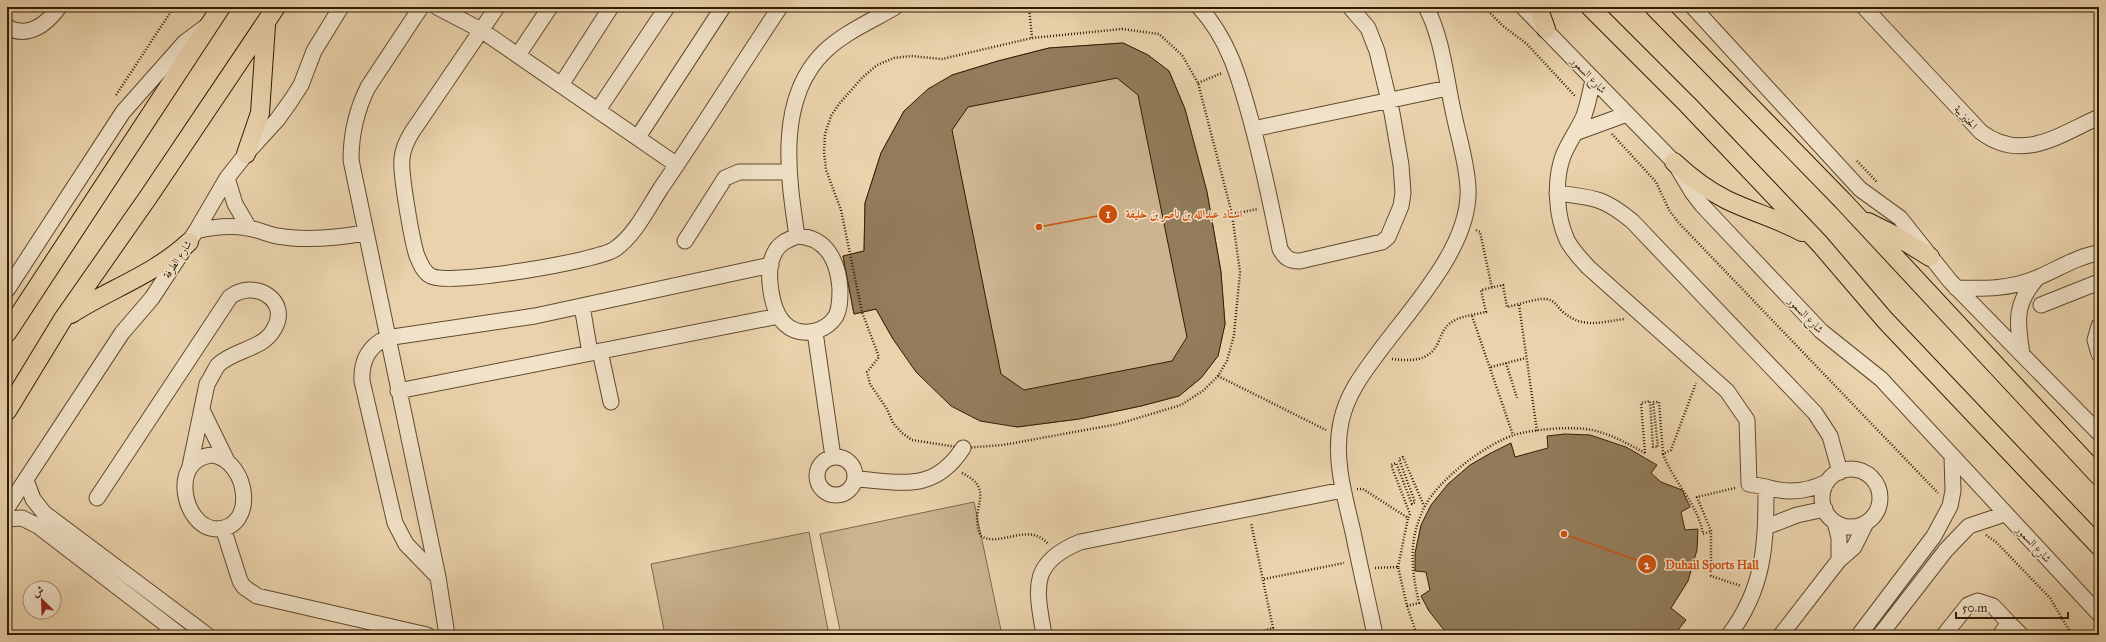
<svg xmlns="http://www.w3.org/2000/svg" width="2106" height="642" font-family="'IM FELL Great Primer',Amiri,serif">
  <rect width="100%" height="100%" fill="#ead3ac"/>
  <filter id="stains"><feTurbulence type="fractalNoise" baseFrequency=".005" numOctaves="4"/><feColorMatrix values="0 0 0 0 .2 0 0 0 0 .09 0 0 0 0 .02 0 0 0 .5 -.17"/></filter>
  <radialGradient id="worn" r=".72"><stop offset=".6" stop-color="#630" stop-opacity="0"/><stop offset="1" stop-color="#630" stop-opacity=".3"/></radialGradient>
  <path fill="#cbb48f" stroke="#7e684a" d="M1123,43L1148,55L1169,71L1185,109L1207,192L1221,272L1225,324L1218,356L1201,378L1179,396L1141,406L1079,419L1017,427L893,339L876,309L854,314L843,256L864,251L865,203L881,153L904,111L952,75L998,61L1049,48Z
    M974,502L1002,635H841L820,534Z
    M809,532L829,635H665L651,564Z"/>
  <path fill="#927c5b" stroke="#321d04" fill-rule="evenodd" d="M1123,43L1148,55L1169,71L1185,109L1207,192L1221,272L1225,324L1218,356L1201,378L1179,396L1141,406L1079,419L1017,427L980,421L951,406L916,372L893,339L876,309L854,314L843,256L864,251L865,203L881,153L904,111L928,89L952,75L998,61L1049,48ZM1117,78L1138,95L1187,337L1172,361L1024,390L1001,374L952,130L968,107Z
    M1565,434L1590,435L1626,447L1657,465L1651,473L1661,482L1682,490L1690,507L1681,512L1685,530L1698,529L1697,550L1688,581L1671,608L1686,620L1674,635H1448L1429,611L1421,596L1430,590L1426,572L1415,571V553L1421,525L1431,505L1448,484L1470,465L1489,454L1511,443L1515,457L1548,448L1547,436Z"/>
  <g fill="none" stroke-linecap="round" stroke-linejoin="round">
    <defs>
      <path id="minor" d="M421,7L368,87C356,111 351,134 351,160L438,577L447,635
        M437,7L481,30L677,165
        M497,7L412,132C407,140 403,149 402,158C400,173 412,241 417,256C420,263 424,273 431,276C449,286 598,261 615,249C635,235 648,208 661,188C702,128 740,67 780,7
        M1199,7C1228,38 1239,77 1250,117C1262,160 1271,204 1280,249C1285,258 1289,261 1300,261L1382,242L1388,237L1401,206L1403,193L1401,165L1392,113L1377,51L1368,28L1350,7
        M1523,7L1674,162L1692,192L1702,205L1821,331L1881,379L2099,614
        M1693,7L1860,189L1900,218L1950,281L2099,433
        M1864,7L1981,132C2022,163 2059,135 2099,117
        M7,27C28,39 47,24 59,7
        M518,55L550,7
        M1593,80C1590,92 1588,106 1583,118C1577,131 1568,143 1563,156C1554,181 1556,216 1567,240C1572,250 1580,258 1588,267L1727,391L1747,420L1749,484L1766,487C1766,544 1765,587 1729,635
        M561,85L611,7
        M598,110L667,7
        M1253,129L1448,88
        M1575,133L1627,114
        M638,137L723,7
        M227,178L235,204L249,228
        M1557,193C1594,198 1603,197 1632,221L1815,413L1830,436L1840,472
        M196,231C213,227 230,225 247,228C257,229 267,234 277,236C306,241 336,238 365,233
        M797,236C788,176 776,98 825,51C845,32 872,21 895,7
        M797,236C827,237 838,262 840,289C840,298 840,308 836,316C825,333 800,338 785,324C771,311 765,271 774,254C778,244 787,240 797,236Z
        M685,241L725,178L739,172H789
        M1956,288C1985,289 2012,289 2039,277C2058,269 2078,256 2099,253
        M7,290L123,112L185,42L208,25
        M2041,305L2099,282
        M582,306L590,353
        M2099,326L2095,340L2099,354
        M815,332L833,457
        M600,351L611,402
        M2022,354C2017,322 2014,304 2037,278
        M398,391L779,316
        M202,410L226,459
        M213,455C249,462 257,528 217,529C183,529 168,458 213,455Z
        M817 476a19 19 0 1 1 38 0a19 19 0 1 1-38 0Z
        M1822 498a29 29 0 1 1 58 0a29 29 0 1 1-58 0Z
        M856,479C902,482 934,493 963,448
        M26,480L33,499L44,513L207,635
        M1766,487C1788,494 1807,492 1827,482
        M97,498L230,297C255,278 291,301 274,329C264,349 233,350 218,365C214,371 211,378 207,384L190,466
        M7,508L122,333L152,298L196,231L227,178L246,154L277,120L290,102L301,85L314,51L341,7
        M7,519L22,518L38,526L180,635
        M1835,522L1839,538V560
        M1766,527L1797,515L1825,509
        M223,528L240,581L244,587L257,596L427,635
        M438,577L406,544L395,523L362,381C361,361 368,347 386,338L535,316L771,265
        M2009,623L2021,635
        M1044,635C1036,588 1029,563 1080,542L1343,490
        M1375,635C1368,601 1360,567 1353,532C1345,497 1333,459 1341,422C1347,393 1364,372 1381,349C1413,306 1471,245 1468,188C1467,164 1459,139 1454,115C1446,80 1443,39 1426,7
        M1781,635L1839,560L1854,547L1866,523
        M1859,635L1934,536L1950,506L1953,491L1952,456
        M1880,635L1946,550L1969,526L2005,514
        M1944,635L1968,605L1978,601L1993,606L2009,623L2000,635"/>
      <path id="major" d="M1538,7L1546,29
        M1590,7L1688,105L1820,244L1885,320L2099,546
        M1654,7L1843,201L2099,476
        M246,154L260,113L266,25
        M1674,162C1690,177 1707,190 1727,200C1752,212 1778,219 1802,232
        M1868,222L1896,236L1930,257
        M71,314C110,289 155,274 189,242
        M7,333L221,7
        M7,411L63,319L149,196L276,7"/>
    </defs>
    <use href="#minor" stroke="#604a2e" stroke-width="17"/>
    <use href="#major" stroke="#321d04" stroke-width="20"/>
    <path stroke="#321d04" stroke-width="2.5" stroke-dasharray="1 2" stroke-linecap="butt" d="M1029,7L1032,38
      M1484,7L1503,26L1527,44L1575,96
      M1122,29L1159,34L1182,55L1198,83L1232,214L1240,272L1234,335L1227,361L1218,376L1204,390L1181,405L1118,424L1003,445L963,448L912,440L902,433L893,423L887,409L870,384L867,372L879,357L862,312L841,210L826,170L824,152L825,134L831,116L839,104L862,78L877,65L894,58L911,56L942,59L1032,38Z
      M1198,83L1222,73
      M116,95L174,7
      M1612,134L1656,182L1669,210L1678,222L1938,493
      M1857,161L1877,182
      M1232,214L1258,209
      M1476,230L1480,232L1492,288
      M1519,305L1537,431
      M1472,316L1513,435
      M1392,359C1410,361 1429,362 1438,343C1441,336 1443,330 1448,325C1457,316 1474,315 1486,312L1481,290L1503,285L1507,307C1517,305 1537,298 1546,299C1555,300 1557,307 1563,312C1583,329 1601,322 1624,319
      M1506,363L1517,398
      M1491,367L1526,358
      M1218,376L1326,430
      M1645,453L1641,403L1650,401L1653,447H1658L1653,402H1659L1663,454L1671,450L1696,383
      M1663,454C1674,483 1698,504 1703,534L1711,531
      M962,473C998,490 967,509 981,536C1000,548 1029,521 1048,544
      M1735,488L1697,497L1711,531V576L1741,586
      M1357,489H1363L1408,518L1410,514L1391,465L1396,463L1412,504L1415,502L1399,459L1403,457L1424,506
      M1986,535L1996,542L2050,598L2072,635
      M1398,567L1408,518
      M1375,568L1398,567L1407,606L1417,635
      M1264,579L1344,563
      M1407,606L1419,603C1411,568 1408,539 1425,506C1438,480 1486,444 1514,435C1533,429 1573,426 1592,430C1611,434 1628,444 1645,453
      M1250,635L1273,628L1251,523"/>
    <use href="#minor" stroke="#f1e2c9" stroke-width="15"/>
    <use href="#major" stroke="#ead3ac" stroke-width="18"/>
  </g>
  <g text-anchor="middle" stroke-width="3" stroke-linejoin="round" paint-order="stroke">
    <g font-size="11" fill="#321d04" stroke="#f1e2c9">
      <text transform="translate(1589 75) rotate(46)" y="4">شارع السمور</text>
      <text transform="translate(1966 117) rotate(47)" y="4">الحنيزيبة</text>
      <text transform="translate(177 259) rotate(-57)" y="4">شارع الطرفة</text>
      <text transform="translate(1806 315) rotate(46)" y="4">شارع السمور</text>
      <text transform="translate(2034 544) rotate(47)" y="4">شارع السمور</text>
    </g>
  </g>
  <path fill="none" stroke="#cd500b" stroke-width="1.5" d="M1039 227L1108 214M1564 534L1647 564"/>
  <g fill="#cd500b" stroke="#f1e2c9" stroke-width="1.5">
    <circle cx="1039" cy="227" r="4"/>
    <circle cx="1564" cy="534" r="4"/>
    <circle cx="1108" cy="214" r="10"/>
    <circle cx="1647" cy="564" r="10"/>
  </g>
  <g font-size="12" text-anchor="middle" font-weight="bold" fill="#fff">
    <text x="1108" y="218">1</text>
    <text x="1647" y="569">2</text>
  </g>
  <g font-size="12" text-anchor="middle" font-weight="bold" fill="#cd500b" stroke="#f1e2c9" stroke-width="3" stroke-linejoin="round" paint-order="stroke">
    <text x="1184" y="218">استاد عبدالله بن ناصر بن خليفة</text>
    <text x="1712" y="569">Duhail Sports Hall</text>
  </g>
  <rect width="2106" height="642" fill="none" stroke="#ead3ac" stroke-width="24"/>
  <rect x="8" y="8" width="2090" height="626" fill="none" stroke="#321d04" stroke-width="2"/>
  <rect x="12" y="12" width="2082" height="618" fill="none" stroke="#321d04"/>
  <g transform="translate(42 600) rotate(336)"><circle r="19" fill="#f1e2c9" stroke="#a5937a"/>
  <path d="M0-3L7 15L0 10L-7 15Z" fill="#8f2418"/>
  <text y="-6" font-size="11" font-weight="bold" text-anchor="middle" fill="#321d04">ش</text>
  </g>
  <path d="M1956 612v6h112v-6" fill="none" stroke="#321d04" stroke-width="2"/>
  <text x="1962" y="612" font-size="12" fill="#321d04" stroke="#f1e2c9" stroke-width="3" paint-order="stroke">50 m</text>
  <rect width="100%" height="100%" filter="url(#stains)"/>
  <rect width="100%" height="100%" fill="url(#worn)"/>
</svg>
